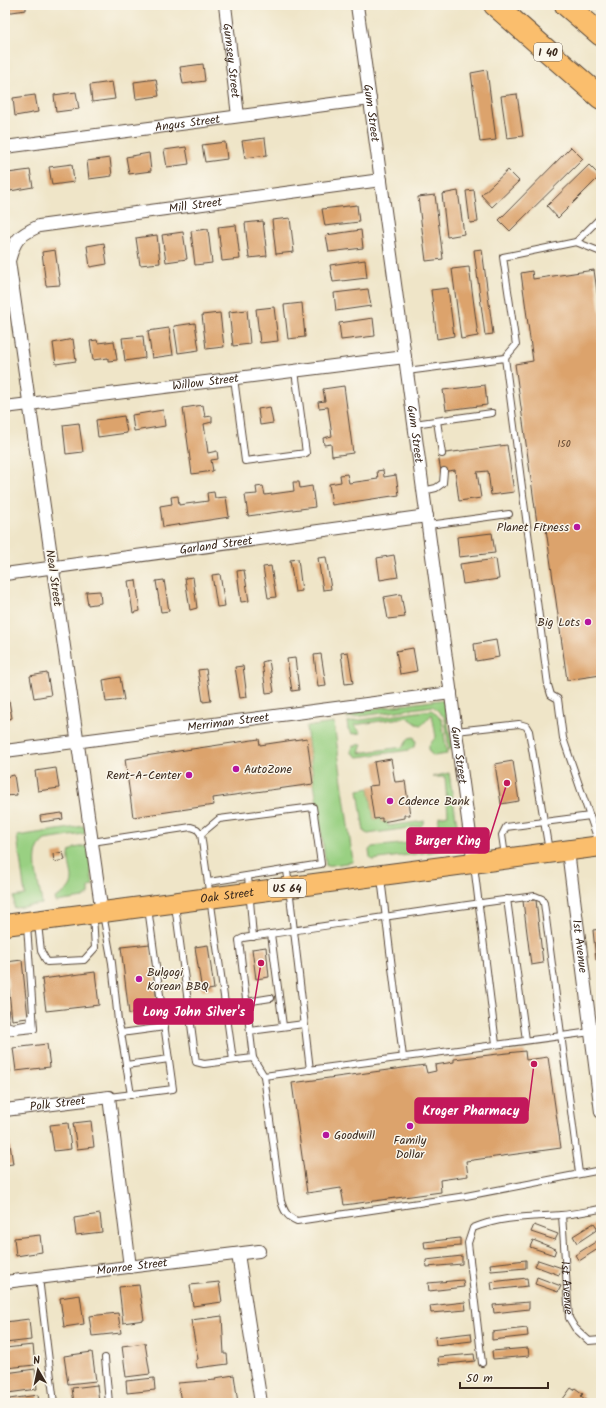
<svg xmlns="http://www.w3.org/2000/svg" width="606" height="1408" font-family="Kalam,sans-serif">
  <rect width="100%" height="100%" fill="#fbf7ec"/>
  <filter id="ink" filterUnits="userSpaceOnUse"><feTurbulence type="fractalNoise" baseFrequency=".025" numOctaves="2"/><feDisplacementMap in="SourceGraphic" scale="8" xChannelSelector="R" yChannelSelector="G"/><feConvolveMatrix kernelMatrix="1 2 1 2 8 2 1 2 1" color-interpolation-filters="sRGB"/></filter>
  <filter id="wash" filterUnits="userSpaceOnUse"><feTurbulence type="fractalNoise" baseFrequency=".012" numOctaves="4" result="noise"/><feDisplacementMap in="SourceGraphic" scale="16" xChannelSelector="R" yChannelSelector="G"/><feGaussianBlur stdDeviation="0.9" result="paint"/><feColorMatrix in="noise" values="0 0 0 0 0 0 0 0 0 0 0 0 0 0 0 0 0 1.4 0 .05"/><feComposite in="paint" operator="in"/></filter>
  <g filter="url(#wash)">
    <rect width="100%" height="100%" fill="#efe5c8"/>
    <path fill="#99d082" stroke="#6a7d50" d="M440,700L444,702L452,746L449,751L445,718L433,706L347,718L349,712Z
      M432,710L442,720L447,754L434,756L429,752V745L436,737L432,714L422,725L417,724L407,717L354,725L361,733L352,734L348,729L347,722Z
      M334,723L353,862L326,866L306,727Z
      M414,737L416,742L415,746L409,750L358,757L351,752L353,746L362,744L359,753L403,747L409,738Z
      M449,773L460,844L451,849L372,860L370,857L369,850L372,847C386,845 423,844 432,834C437,830 438,823 439,817L448,815L445,777H432Z
      M369,788L374,819L382,818V822L387,821L388,826L425,821L421,826L368,834L364,832L358,790Z
      M84,826L85,833L83,834L45,840C27,851 40,886 42,904L15,908L14,907V897L25,895L17,836Z
      M84,846L88,847L93,886L89,887V894L83,898L56,902L55,898C86,883 64,869 70,851L75,848Z"/>
    <g id="blocks">
      <path fill="#dca36c" d="M5,5H26V10L5,13Z
        M203,64L205,81L183,84L180,67Z
        M487,70L496,140L480,142L471,73Z
        M156,79L159,96L136,99L134,82Z
        M112,82L115,99L92,102L90,85Z
        M76,92L79,109L56,112L54,95Z
        M517,94L523,136L507,138L501,96Z
        M35,95L38,112L15,116L13,98Z
        M265,138L267,155L245,158L242,141Z
        M225,142L227,159L205,162L202,145Z
        M186,147L189,164L167,167L164,150Z
        M571,147L583,159L510,231L499,220Z
        M149,153L151,171L129,174L126,157Z
        M110,158L112,176L89,179L87,161Z
        M72,164L74,182L52,185L49,167Z
        M589,165L600,176L558,218L547,206Z
        M30,170L33,187L10,191L8,173Z
        M508,170L519,181L492,207L481,195Z
        M474,190L478,222L470,223L466,191Z
        M458,191L464,234L447,237L442,194Z
        M435,195L443,259L426,261L418,197Z
        M357,205L359,222L325,226L322,209Z
        M290,218L294,252L276,254L272,220Z
        M263,221L267,256L249,258L245,223Z
        M236,225L240,259L222,261L218,227Z
        M208,229L212,263L195,265L191,231Z
        M361,230L363,248L329,252L326,235Z
        M183,232L187,259L166,262L162,235Z
        M157,235L160,263L140,265L136,238Z
        M104,243L107,264L90,267L87,246Z
        M482,249L493,334L485,335L474,250Z
        M55,250L60,285L46,286L42,252Z
        M365,260L367,278L333,282L330,265Z
        M469,267L478,336L461,339L452,269Z
        M594,270L601,320V675L567,680L545,522L537,523L515,364L533,361L521,273L532,271L533,279Z
        M448,288L454,336L437,339L431,290Z
        M368,289L371,306L336,311L334,293Z
        M302,303L305,337L288,339L284,305Z
        M274,307L278,341L260,343L256,309Z
        M247,310L250,344L233,346L229,312Z
        M220,313L224,347L206,349L202,315Z
        M373,318L375,336L341,340L339,323Z
        M195,323L199,350L178,353L174,326Z
        M169,328L173,355L152,358L148,331Z
        M143,336L145,358L125,361L122,338Z
        M73,339L76,361L56,364L53,343Z
        M97,340L98,343L114,341L117,360L108,361V358L93,360L90,341Z
        M485,385L487,405L446,410L443,390Z
        M344,386L353,453L332,456L331,444L324,445L323,438L332,436L328,407L319,408L318,402L325,401L323,389Z
        M203,405L205,417L212,416V422L204,424L208,453L217,451L218,459L211,460L213,471L192,474L183,408Z
        M270,407L273,423L260,425L258,409Z
        M163,410L165,426L134,431L132,415Z
        M124,416L127,433L98,437L96,420Z
        M79,423L83,452L66,454L63,425Z
        M507,445L514,492L491,495L488,471L477,472L481,498L459,501L455,470L441,472L438,454Z
        M383,470L384,477L396,475L399,495L332,505L329,484L341,482L340,475L347,474L349,483L378,479L377,471Z
        M293,482H299L300,488L312,486L315,507L248,516L245,495L257,494L256,487L263,486L265,495L294,491Z
        M214,492L215,498L226,497L229,517L163,527L160,506L172,504L171,497L178,496L179,505L208,501L207,493Z
        M492,533L495,553L459,557L457,537Z
        M394,555L398,577L380,580L377,558Z
        M326,557L331,589L323,590L318,558Z
        M298,559L302,591L295,592L290,560Z
        M496,559L499,579L463,584L460,564Z
        M271,566L276,597L268,598L263,567Z
        M244,570L249,601L241,602L237,571Z
        M220,574L225,606L217,607L212,575Z
        M193,577L197,608L190,610L185,578Z
        M136,580L140,611L133,613L128,581Z
        M164,580L169,611L161,612L156,581Z
        M100,591L101,603L88,605L86,592Z
        M401,594L405,617L388,619L384,597Z
        M496,640L499,657L476,661L474,644Z
        M413,648L417,671L400,674L396,651Z
        M348,652L353,683L345,684L341,653Z
        M321,654L326,686L318,687L314,655Z
        M295,658L299,690L292,691L287,659Z
        M269,660L274,692L266,693L262,662Z
        M243,666L247,697L240,698L235,667Z
        M206,669L211,701L203,702L198,670Z
        M47,673L51,695L34,698L30,676Z
        M120,677L124,700L106,702L103,680Z
        M9,701L12,718L5,720V702Z
        M307,738L313,784L213,798L214,805L133,817L125,759L259,739L260,745Z
        M391,759L395,782L405,781L410,815H404V818L382,822V818L374,819L369,786L378,785L374,762Z
        M513,761L519,801L501,804L495,764Z
        M56,768L59,788L38,791L35,771Z
        M14,775L17,795L5,796V777Z
        M62,813L63,819L41,822L40,816Z
        M63,852L65,860L54,862L53,854Z
        M536,900L543,963L531,965L523,901Z
        M601,929V960H596L593,930Z
        M150,944L158,1010L129,1014L121,947Z
        M208,945L214,989L202,991L195,947Z
        M266,947L269,977L256,979L252,949Z
        M22,960L28,1018L12,1020L6,962Z
        M95,972L99,1005L46,1011L42,979Z
        M47,1044L50,1067L16,1071L13,1048Z
        M525,1051L526,1060L548,1057L561,1148L466,1161L468,1176L440,1180L441,1192L344,1205L341,1188L307,1193L292,1083L425,1065L427,1073L436,1071L435,1065L454,1062V1059Z
        M5,1054H8L10,1072L5,1073Z
        M91,1121L94,1147L77,1149L73,1123Z
        M68,1123L71,1149L54,1151L50,1125Z
        M9,1138L13,1164L5,1165V1139Z
        M100,1214L102,1232L76,1235L74,1218Z
        M594,1223L598,1229L577,1243L573,1236Z
        M534,1225L558,1234L555,1240L531,1232Z
        M40,1235L42,1252L16,1256L14,1238Z
        M460,1238V1246L425,1249L424,1242Z
        M533,1240L556,1249L554,1255L530,1247Z
        M597,1241L601,1247L579,1261L575,1255Z
        M462,1256V1264L427,1267L426,1260Z
        M526,1260V1268L491,1271L490,1264Z
        M538,1260L562,1268L559,1275L535,1266Z
        M537,1277L561,1286L558,1292L535,1284Z
        M527,1278L528,1286L492,1290L491,1282Z
        M463,1280L464,1287L429,1291L428,1283Z
        M219,1282L222,1302L193,1306L190,1285Z
        M139,1285L144,1320L123,1323L119,1287Z
        M80,1295L84,1324L64,1327L60,1298Z
        M465,1302L466,1310L431,1313L430,1306Z
        M529,1302V1309L494,1313L493,1305Z
        M118,1313L121,1333L92,1336L89,1316Z
        M222,1316L224,1354H227L228,1364L197,1368L196,1360L198,1359L191,1320Z
        M29,1319L31,1340L5,1343V1322Z
        M527,1328L528,1336L492,1340V1332Z
        M471,1333L472,1341L436,1345L435,1337Z
        M145,1343L150,1374L126,1377L122,1346Z
        M33,1345L35,1365L6,1368L5,1348Z
        M528,1348L529,1356L493,1359L492,1351Z
        M92,1352L96,1381L68,1384L64,1356Z
        M474,1354L475,1361L439,1365L438,1357Z
        M35,1369L37,1389L8,1393L6,1373Z
        M234,1375L238,1403H181L178,1383L216,1380L215,1378Z
        M154,1378L155,1390L127,1393L126,1381Z
        M97,1385L99,1401L74,1403L72,1388Z
        M571,1388L574,1390L575,1388L583,1394L581,1396L590,1403H560Z
        M38,1395L39,1403H10L9,1399Z"/>
    </g>
  </g>
  <g filter="url(#ink)">
    <use href="#blocks" fill-opacity="0" stroke="#564638" stroke-width="1"/>
    <g fill="none" stroke-linecap="round" stroke-linejoin="round">
      <defs>
        <g id="service">
          <path d="M576,242L601,217"/>
          <path d="M505,358L548,685L551,695L558,699L563,738L599,843"/>
          <path d="M407,371L505,358L516,345L503,257L576,242L601,252"/>
          <path d="M234,378L245,461L306,453L295,371"/>
          <path d="M437,421L442,454"/>
          <path d="M414,424L492,413"/>
          <path d="M423,491L436,488L443,483L444,471"/>
          <path d="M429,525L509,514"/>
          <path d="M456,731L519,724L526,726L529,731L549,851"/>
          <path d="M201,834L219,819L313,807L321,864L209,882"/>
          <path d="M92,842L191,827L197,829L201,834L233,1060"/>
          <path d="M505,856L502,835L506,827L590,816"/>
          <path d="M474,865L496,1044"/>
          <path d="M287,870L310,1070"/>
          <path d="M248,876L253,937"/>
          <path d="M381,878L403,1057"/>
          <path d="M507,899L526,1040"/>
          <path d="M175,905L196,1062L204,1064L253,1058"/>
          <path d="M103,914L112,963L118,1021L121,1033L165,1027"/>
          <path d="M38,924L41,951L47,962L84,960L95,948L93,915"/>
          <path d="M271,934L283,1026"/>
          <path d="M246,1002L271,998"/>
          <path d="M5,1012L6,1025L13,1027L30,1024L31,1017"/>
          <path d="M250,1031L304,1024"/>
          <path d="M5,1032L34,1029L27,925"/>
          <path d="M121,1033L131,1095"/>
          <path d="M126,1065L169,1059"/>
          <path d="M264,1076L591,1032L601,1027"/>
          <path d="M109,1097L173,1089L148,908"/>
          <path d="M579,1173L544,903L542,899L535,896C437,908 340,924 243,938L239,940L253,1058L264,1076L281,1201C284,1211 287,1217 297,1221L466,1196L601,1170"/>
          <path id="s1" d="M562,1215L569,1318L575,1328L589,1341L601,1340"/>
          <path d="M39,1278L54,1403"/>
          <path d="M105,1358L109,1403"/>
          <path d="M482,1363L468,1243L473,1228C502,1216 530,1217 561,1215C574,1214 588,1211 601,1209"/>
        </g>
        <g id="minor">
          <path id="s2" d="M225,5L238,116"/>
          <path id="s3" d="M357,5L474,864"/>
          <path id="s4" d="M5,147L370,99"/>
          <path id="s5" d="M5,407L405,357"/>
          <path id="s6" d="M5,574L427,516"/>
          <path id="s7" d="M5,751L451,693"/>
          <path id="s8" d="M568,851L601,1112"/>
          <path id="s9" d="M102,913L9,261C15,239 18,236 39,226L381,180"/>
          <path id="s10" d="M5,1110L109,1097L130,1267"/>
          <path d="M238,1254L261,1403"/>
          <path id="s11" d="M5,1282L259,1251"/>
        </g>
        <g id="trunk">
          <path id="s12" d="M5,925L601,846"/>
        </g>
        <path id="motorway" d="M495,5L601,98
          M566,5L601,35"/>
      </defs>
      <use href="#service" stroke="#564638" stroke-width="8"/>
      <use href="#minor" stroke="#564638" stroke-width="14"/>
      <use href="#trunk" stroke="#564638" stroke-width="22"/>
      <use href="#motorway" stroke="#564638" stroke-width="24"/>
      <use href="#service" stroke="#fff" stroke-width="6"/>
      <use href="#minor" stroke="#fff" stroke-width="12"/>
      <use href="#trunk" stroke="#fabe6d" stroke-width="20"/>
      <use href="#motorway" stroke="#fabe6d" stroke-width="22"/>
    </g>
  </g>
  <g fill="#b5179e" stroke="#fbf7ec" stroke-width="1.5">
    <circle cx="577" cy="527" r="4"/>
    <circle cx="588" cy="622" r="4"/>
    <circle cx="236" cy="769" r="4"/>
    <circle cx="189" cy="775" r="4"/>
    <circle cx="390" cy="801" r="4"/>
    <circle cx="139" cy="979" r="4"/>
    <circle cx="410" cy="1126" r="4"/>
    <circle cx="326" cy="1135" r="4"/>
  </g>
  <g text-anchor="middle" stroke-width="3" stroke-linejoin="round" paint-order="stroke">
    <g font-size="10" fill="#634832">
      <text x="564" y="447">150</text>
    </g>
    <g fill="#fbf7ec" stroke="#75685c" stroke-width="1">
      <rect x="534" y="43" width="28" height="18" rx="3"/>
      <rect x="268" y="879" width="38" height="18" rx="3"/>
    </g>
    <g font-size="11" font-weight="bold" fill="#3b2a1e">
      <text x="548" y="56">I 40</text>
      <text x="287" y="892">US 64</text>
    </g>
    <g font-size="12" fill="#3b2a1e" stroke="#fbf7ec">
      <text dy="4" stroke="none"><textPath href="#s2" startOffset="56">Gurnsey Street</textPath></text>
      <text dy="4" stroke="none"><textPath href="#s3" startOffset="109">Gum Street</textPath></text>
      <text dy="4" stroke="none"><textPath href="#s4" startOffset="184">Angus Street</textPath></text>
      <text dy="4" stroke="none"><textPath href="#s9" startOffset="865">Mill Street</textPath></text>
      <text dy="4" stroke="none"><textPath href="#s5" startOffset="202">Willow Street</textPath></text>
      <text dy="4" stroke="none"><textPath href="#s3" startOffset="433">Gum Street</textPath></text>
      <text dy="4" stroke="none"><textPath href="#s6" startOffset="213">Garland Street</textPath></text>
      <text transform="translate(54 578) rotate(82)" y="4">Neal Street</text>
      <text dy="4" stroke="none"><textPath href="#s7" startOffset="225">Merriman Street</textPath></text>
      <text dy="4" stroke="none"><textPath href="#s3" startOffset="757">Gum Street</textPath></text>
      <text dy="4" stroke="none"><textPath href="#s12" startOffset="224">Oak Street</textPath></text>
      <text dy="4" stroke="none"><textPath href="#s8" startOffset="96">1st Avenue</textPath></text>
      <text dy="4" stroke="none"><textPath href="#s10" startOffset="53">Polk Street</textPath></text>
      <text dy="4" stroke="none"><textPath href="#s11" startOffset="128">Monroe Street</textPath></text>
      <text dy="4" stroke="none"><textPath href="#s1" startOffset="73">1st Avenue</textPath></text>
    </g>
    <g font-size="12" fill="#3b2a1e" stroke="#fbf7ec" text-anchor="start">
      <text x="569" y="531" text-anchor="end">Planet Fitness</text>
      <text x="580" y="626" text-anchor="end">Big Lots</text>
      <text x="244" y="773">AutoZone</text>
      <text x="181" y="779" text-anchor="end">Rent-A-Center</text>
      <text x="398" y="805">Cadence Bank</text>
      <text x="147" y="976">Bulgogi<tspan x="147" dy="14">Korean BBQ</tspan></text>
      <text x="334" y="1139">Goodwill</text>
      <text x="410" y="1144" text-anchor="middle">Family<tspan x="410" dy="14">Dollar</tspan></text>
    </g>
  </g>
  <path fill="none" stroke="#c2185b" stroke-width="1.5" d="M507 783L489 840M261 963L253 1011M534 1064L528 1111"/>
  <g fill="#c2185b" stroke="#fbf7ec" stroke-width="1.5">
    <circle cx="507" cy="783" r="4"/>
    <circle cx="261" cy="963" r="4"/>
    <circle cx="534" cy="1064" r="4"/>
  </g>
  <g fill="#c2185b" stroke="#c2185b" stroke-width="1.5">
    <rect x="407" y="828" width="82" height="25" rx="4"/>
    <rect x="134" y="999" width="119" height="25" rx="4"/>
    <rect x="415" y="1098" width="113" height="25" rx="4"/>
  </g>
  <g font-size="13" text-anchor="middle" font-weight="bold" fill="#fff">
    <text x="448" y="845">Burger King</text>
    <text x="194" y="1016">Long John Silver's</text>
    <text x="471" y="1115">Kroger Pharmacy</text>
  </g>
  <rect width="606" height="1408" fill="none" stroke="#fbf7ec" stroke-width="20"/>
  <g transform="translate(38 1370) rotate(351)" stroke="#fbf7ec" stroke-width="3" paint-order="stroke">
  <path d="M0-3L7 15L0 10L-7 15Z" fill="#3b2a1e"/>
  <text y="-6" font-size="11" font-weight="bold" text-anchor="middle" fill="#3b2a1e">N</text>
  </g>
  <path d="M460 1382v6h88v-6" fill="none" stroke="#3b2a1e" stroke-width="2"/>
  <text x="466" y="1382" font-size="12" fill="#3b2a1e" stroke="#fbf7ec" stroke-width="3" paint-order="stroke">50 m</text>
</svg>
